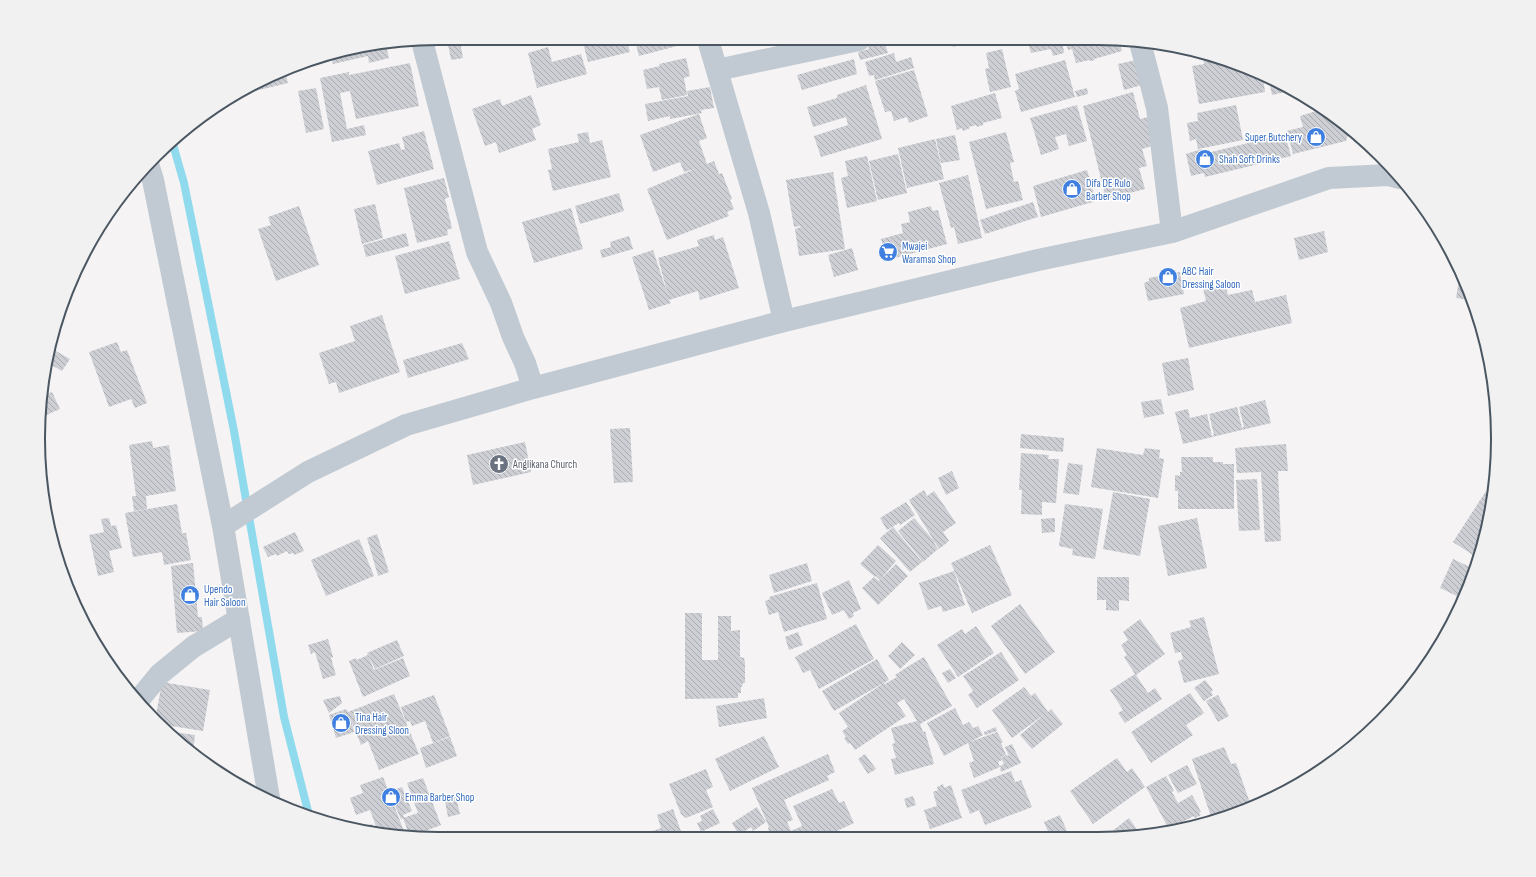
<svg xmlns="http://www.w3.org/2000/svg" width="1536" height="877" font-family="'Sofia Sans Condensed',sans-serif">
  <defs>
    <pattern id="building-back-hatch" width="6" height="6" patternUnits="userSpaceOnUse"><rect width="6" height="6" fill="#cdcfd5"/><path d="M-1 5l2 2M0 0l6 6M5-1l2 2" fill="none" stroke="#a8abb0"/></pattern>
  </defs>
  <rect width="100%" height="100%" fill="#f5f3f3"/>
  <g fill="none" stroke-linecap="round" stroke-linejoin="round">
    <path stroke="#90daee" stroke-width="8" d="M172,141L184,183L234,431L284,717L309,815"/>
  </g>
  <path fill="url(#building-back-hatch)" d="M951,39H982V40L953,47Z
    M1027,39H1063L1065,46H1063L1064,53L1053,56L1051,49L1031,53Z
    M1065,39H1119L1122,51L1094,59L1095,60L1090,61L1089,60L1076,63L1072,49L1068,50Z
    M680,40L681,45L639,56L635,41Z
    M867,40H884L888,53L860,60L858,52L869,49Z
    M460,41L463,58L451,60L448,44Z
    M589,41H627L630,52L588,62L583,43Z
    M385,42L389,58L369,63L368,56L333,64L331,54Z
    M548,47L552,62L581,54L587,74L537,88L528,53Z
    M1002,49L1011,87L990,92L985,69L989,68L986,53Z
    M894,53L896,62L911,57L914,68L875,80L874,75L869,76L865,62Z
    M1209,55L1263,77L1265,92L1199,104L1192,66L1204,64L1203,56Z
    M686,58L690,76L684,78L687,95L662,100L659,87L647,89L643,70L660,66L659,64Z
    M854,59L857,74L802,90L797,75Z
    M1065,60L1075,97L1021,112L1015,91L1019,89L1015,74Z
    M1136,60L1142,85L1124,90L1118,64Z
    M410,63L419,106L356,119L350,91L340,93L347,129L364,125L366,135L332,142L320,78L349,72V75Z
    M292,67L293,69L285,71L288,83L235,96L261,79Z
    M914,70L928,116L909,123L907,117L894,121L891,111L885,112L875,81Z
    M1269,80H1270L1294,90L1272,95Z
    M866,85L882,139L821,157L814,136L848,125L846,117L813,127L807,107L837,98V95Z
    M710,87L714,108L701,110L702,113L670,119V116L648,121L645,104L688,96L687,91Z
    M316,88L324,129L306,133L298,91Z
    M1087,88L1088,94L1077,97L1075,91Z
    M1133,92L1140,119L1148,117L1155,145L1142,149L1147,166L1139,168L1145,189L1106,199L1083,106Z
    M995,93L1002,118L983,123V125L977,127L976,125L969,127L970,128L963,131L962,128L957,130L951,106Z
    M531,95L541,125L532,129L536,140L499,153L496,142L485,146L472,109L500,99L502,106Z
    M1077,105L1087,141L1069,146L1066,134L1055,137L1059,149L1041,155L1030,118Z
    M1236,105L1243,140L1198,149L1196,139L1190,141L1187,123L1198,121L1197,113Z
    M1323,109L1350,129L1346,141L1293,154L1287,131L1303,127L1300,116Z
    M699,114L707,138L699,141L707,164L714,161L719,174L722,173L732,199L730,200L734,209L727,212L729,216L667,240L647,189L695,169L684,172L680,162L653,172L640,135Z
    M424,131L434,169L377,185L368,151L399,143L401,150L405,149L402,137Z
    M588,132L590,143L602,140L611,177L553,191L548,170L552,169L548,149L579,142L577,134Z
    M1006,132L1014,162L1010,163L1014,182L1018,181L1023,200L986,209L969,142Z
    M1285,134L1291,156L1205,177L1204,173L1191,176L1186,154L1202,149L1203,154Z
    M955,135L960,160L941,163L936,139Z
    M935,139L944,179L907,188L898,148Z
    M898,154L907,193L878,200L869,161Z
    M867,156L877,201L847,208L841,178L848,176L845,161Z
    M1087,170L1096,201L1041,217L1033,186Z
    M833,172L845,249L799,256L795,229L801,227L800,226L794,227L786,180Z
    M968,175L982,238L958,244L954,227L951,228L939,183Z
    M444,178L449,197L445,199L452,228L447,230L448,235L417,243L404,188Z
    M619,193L624,211L580,224L575,206Z
    M1033,202L1038,217L985,234L980,220Z
    M375,204L383,238L362,244L354,209Z
    M299,206L319,265L276,281L258,229L271,225L268,217Z
    M931,206L932,211L938,210L947,244L887,260L881,239L903,233L901,224L910,222L908,212Z
    M571,208L583,249L534,263L522,222Z
    M1324,231L1328,252L1299,260L1294,238Z
    M406,233L409,246L366,257L363,245Z
    M714,235L715,240L723,237L739,288L700,300L698,291L669,300L671,303L649,310L632,257L653,250L668,295L658,258L699,246L697,240Z
    M629,236L633,249L602,258L600,250L611,247L610,242Z
    M449,241L460,279L405,294L395,256Z
    M852,248L858,270L834,277L828,255Z
    M1180,272L1184,294L1148,301L1144,283L1149,281V278Z
    M74,276L76,283L71,284Z
    M1459,280L1464,281L1471,300L1456,298Z
    M1225,283L1228,295L1252,290L1255,302L1286,295L1292,323L1189,348L1180,308L1206,301L1203,288Z
    M382,315L400,372L339,393L336,382L329,384L319,353L355,341L350,326Z
    M117,342L121,352L127,350L147,403L135,408L131,399L109,407L89,352Z
    M462,343L469,359L408,378L403,360Z
    M49,347L70,359L62,371L46,362Z
    M1188,358L1194,390L1168,396L1162,363Z
    M52,392L60,409L40,418L41,397Z
    M1161,399L1164,414L1144,418L1141,402Z
    M1265,400L1271,423L1183,444L1175,412L1188,409L1190,418L1207,414L1212,436L1214,435L1209,414L1237,407L1242,428L1244,427L1239,407Z
    M630,428L633,482L614,483L610,429Z
    M1021,434L1064,438L1063,452L1020,448Z
    M152,441L153,448L169,445L176,491L146,496L147,509L134,511L132,496H136L129,445Z
    M525,442L531,472L473,485L467,455Z
    M1286,444L1288,471H1278L1281,541L1265,542L1261,472L1237,473L1235,448Z
    M1097,448L1143,455L1145,448L1160,450L1159,458L1164,459L1158,498L1091,487Z
    M1021,453L1049,455L1048,459H1059L1056,503L1042,502V515L1021,514L1022,490H1019Z
    M1181,457H1213V462H1223V464H1234V509H1178V491H1175V475L1180,476V472H1182Z
    M1068,463L1083,465L1079,495L1063,493Z
    M952,471L959,488L946,495L938,478Z
    M1257,479L1260,530L1239,531L1236,480Z
    M924,490L927,496L934,491L956,523L943,532L949,541L939,549L909,500Z
    M1486,491L1493,496L1479,559L1453,542Z
    M1113,492L1150,499L1140,556L1103,549Z
    M906,502L915,515L900,525L899,523L887,530L880,518Z
    M177,504L182,533H186L191,560L164,565L162,552L133,557L125,513Z
    M1065,504L1103,509L1095,559L1072,555L1073,549L1059,546Z
    M109,518L111,526L116,525L122,548L109,551L114,572L98,576L89,535L104,532L101,519Z
    M914,518L935,542L934,543L938,549L923,562L898,531Z
    M1055,518V532L1042,533L1041,519Z
    M1197,518L1207,568L1168,576L1158,526Z
    M893,527L922,562L910,572L880,538Z
    M295,532L304,551L294,555L293,553L289,554L287,551L277,556L276,554L268,557L263,547Z
    M377,534L389,572L378,576L367,538Z
    M359,539L374,576L326,596L311,560Z
    M878,545L896,561L880,580L876,576L875,577L860,564Z
    M990,545L1012,595L972,613L951,563Z
    M1453,559L1474,569L1468,580L1471,581L1462,600L1456,597L1457,596L1440,588Z
    M193,563L198,617H202L203,631L177,633L171,566Z
    M807,563L812,581L774,593L769,575Z
    M896,564L908,576L878,605L862,588L874,577L879,581Z
    M954,571L965,605L943,612L941,606L928,610L919,583Z
    M1097,577H1129V601L1119,600V611L1106,610V600H1097Z
    M849,580L861,609L853,613L854,616L849,619L844,610L832,615L822,593Z
    M817,583L827,619L784,632L778,612L769,615L765,601L770,599L769,597Z
    M1020,604L1055,652L1025,674L991,626Z
    M685,613H702V660H718V616H731V631L740,630V657L744,658L745,663V683H743L742,687H741V693H738V698L685,699Z
    M1204,617L1219,674L1184,683L1178,661L1183,659L1181,652L1175,653L1170,633L1191,627L1189,621Z
    M1140,619L1165,654L1136,675L1148,693L1155,688L1162,699L1125,723L1118,713L1123,710L1110,690L1135,674L1124,657L1127,655L1121,645L1128,640L1123,632Z
    M856,624L874,659L819,689L810,670L803,673L795,657Z
    M976,626L994,653L958,677L937,645L962,629L965,634Z
    M798,632L803,645L789,650L785,637Z
    M328,639L333,657L331,658L336,675L323,679L315,652L311,654L308,645Z
    M397,640L404,656L375,669L367,653Z
    M902,642L915,655L900,669L888,656Z
    M1001,652L1019,680L977,708L968,695L973,691L963,676Z
    M368,655L374,670L403,658L410,676L363,697L349,661L356,658L357,660Z
    M924,657L952,706L920,724L923,732L925,731L934,764L895,775L891,759L896,758L892,744L895,743L891,728L917,721L904,699L897,703L906,716L855,750L850,743L848,744L844,738L846,737L842,731L848,727L839,713L884,683L888,689L885,684L897,677L895,675L907,667Z
    M877,659L889,680L834,711L822,691Z
    M950,669L956,678L948,683L942,673Z
    M1205,680L1213,690L1211,692L1213,695L1204,701L1194,688Z
    M162,682L210,690L203,731L159,724L155,721Z
    M1024,687L1031,696L1035,693L1048,712L1051,709L1063,724L1032,749L1020,735L1045,714L1012,738L992,710Z
    M1190,693L1204,713L1186,725L1193,735L1151,763L1131,732Z
    M394,694L419,754L379,770L368,741L361,745L351,720L354,732L336,738L329,715L346,709L348,712Z
    M434,695L450,736L433,743L425,721L412,726L410,721L406,722L401,707Z
    M1218,695L1229,716L1218,722L1206,701Z
    M340,696L342,703L329,713L323,700Z
    M764,698L767,718L719,727L716,706Z
    M955,708L963,725L969,722L973,728L978,726L983,735L970,742L997,732L1003,742L1001,743L1006,755L1001,757V758L1006,755L1009,756L1005,747L1012,744L1021,763L1001,772L1000,769L1001,768L1000,766L1004,764L1002,760L998,762L1000,767L974,778L969,763L974,761L968,743L944,756L927,723Z
    M996,727L997,731L985,735L984,732Z
    M166,731L195,735L193,753L175,740Z
    M764,736L779,767L730,791L715,759Z
    M450,737L457,756L426,768L420,748Z
    M1224,747L1231,764L1236,763L1250,803L1211,817L1192,759Z
    M828,754L835,772L827,776L829,780L784,800L793,820L787,822L791,831L802,826L793,806L832,789L839,803L844,801L854,823L824,837H809L808,834H807L808,837H771L768,828L769,827L752,788Z
    M865,754L876,769L868,774L858,759Z
    M1117,758L1127,772L1132,768L1145,787L1093,824L1070,791Z
    M1187,765L1197,784L1178,793L1168,775Z
    M706,769L713,787L706,790L713,807L686,818L681,814L669,784Z
    M1011,771L1015,782L1021,780L1032,807L985,825L979,810L970,814L961,790Z
    M1166,776L1174,791L1172,792L1178,803L1192,795L1201,812L1199,813L1201,815L1195,818L1194,816L1169,829L1146,787Z
    M383,777L389,792L402,787L412,811L403,815L404,818L401,819L391,797L405,834L400,836L378,832L370,810L356,815L350,798L363,793L360,785Z
    M423,778L441,825L410,837L403,818L418,813L407,783Z
    M943,784L944,788L951,785L962,818L930,829L924,810L937,806L933,792L938,790L937,787Z
    M455,793L460,814L448,817L444,796Z
    M913,796L916,805L907,808L904,799Z
    M757,807L766,822L753,831L751,827L739,835L732,823Z
    M673,809L683,837H637L661,828L657,815Z
    M713,809L720,823L701,832L697,823L702,821L700,816Z
    M1060,815L1069,836H1050L1044,822Z
    M1129,818L1140,834L1145,831L1149,836H1106Z
    M1188,823L1190,826L1178,829V828Z
    M372,824L374,830L366,831L365,826Z
    M470,831L473,838H461L460,834Z
    M950,831L952,836H939Z"/>
  <g fill="none" stroke-linecap="round" stroke-linejoin="round">
    <path stroke="#c1cad2" stroke-width="22" d="M708,40L759,213L784,321
      M422,41L477,252L501,303L513,337L525,363L533,388
      M1140,42L1157,108L1172,232
      M717,70L859,40
      M148,164L153,180L223,526L269,798
      M223,526L308,472L406,425L533,388L784,321L1038,260L1172,232L1329,178L1388,175L1399,178
      M137,702L160,674L193,647L239,619"/>
  </g>
  <defs>
    <symbol id="shop-disc" viewBox="-11 -11 22 22"><circle r="9.5" fill="#3f7fe0" stroke="#fff"/><path d="M-5-2.5h2.3a2.7 3.5 0 0 1 5.4 0H5L5.5 6h-11ZM-1.5-2.5h3a1.5 2.3 0 0 0-3 0Z" fill="#fff"/></symbol>
    <symbol id="supermarket-disc" viewBox="-11 -11 22 22"><circle r="9.5" fill="#3f7fe0" stroke="#fff"/><path d="M-6-5.5h2.5l.6 2H6L4.5 2H-2.5L-4.4-4H-6ZM-1.5 3.2a1.3 1.3 0 1 0 .1 0ZM3 3.2a1.3 1.3 0 1 0 .1 0Z" fill="#fff"/></symbol>
    <symbol id="church-disc" viewBox="-11 -11 22 22"><circle r="9.5" fill="#6b7280" stroke="#fff"/><path d="M-1.2-6h2.4v3.5h3.3v2.4h-3.3V6h-2.4V-.1h-3.3v-2.4h3.3Z" fill="#fff"/></symbol>
  </defs>
  <g fill-rule="evenodd">
    <use href="#shop-disc" x="1305" y="126" width="22" height="22"/>
    <use href="#shop-disc" x="1194" y="148" width="22" height="22"/>
    <use href="#shop-disc" x="1061" y="178" width="22" height="22"/>
    <use href="#supermarket-disc" x="877" y="241" width="22" height="22"/>
    <use href="#shop-disc" x="1157" y="266" width="22" height="22"/>
    <use href="#church-disc" x="488" y="453" width="22" height="22"/>
    <use href="#shop-disc" x="179" y="584" width="22" height="22"/>
    <use href="#shop-disc" x="330" y="712" width="22" height="22"/>
    <use href="#shop-disc" x="380" y="786" width="22" height="22"/>
  </g>
  <g text-anchor="middle" stroke-width="3" stroke-linejoin="round" paint-order="stroke">
    <g font-size="11" fill="#366cbe" stroke="#fff" text-anchor="start">
      <text x="1302" y="141" text-anchor="end">Super Butchery</text>
      <text x="1219" y="163">Shah Soft Drinks</text>
      <text x="1086" y="187">Difa DE Rulo<tspan x="1086" dy="13">Barber Shop</tspan></text>
      <text x="902" y="250">Mwajei<tspan x="902" dy="13">Waramso Shop</tspan></text>
      <text x="1182" y="275">ABC Hair<tspan x="1182" dy="13">Dressing Saloon</tspan></text>
      <text x="204" y="593">Upendo<tspan x="204" dy="13">Hair Saloon</tspan></text>
      <text x="355" y="721">Tina Hair<tspan x="355" dy="13">Dressing Sloon</tspan></text>
      <text x="405" y="801">Emma Barber Shop</text>
    </g>
    <g font-size="11" fill="#5b616d" stroke="#fff" text-anchor="start">
      <text x="513" y="468">Anglikana Church</text>
    </g>
  </g>
  <path d="M0 0H1536V877H0ZM438 45H1098A393 393 0 0 1 1491 438V439A393 393 0 0 1 1098 832H438A393 393 0 0 1 45 439V438A393 393 0 0 1 438 45Z" fill="#f1f1f2" fill-rule="evenodd"/>
  <path fill="none" stroke="#4a5661" stroke-width="2" d="M438 45H1098A393 393 0 0 1 1491 438V439A393 393 0 0 1 1098 832H438A393 393 0 0 1 45 439V438A393 393 0 0 1 438 45Z"/>
</svg>
